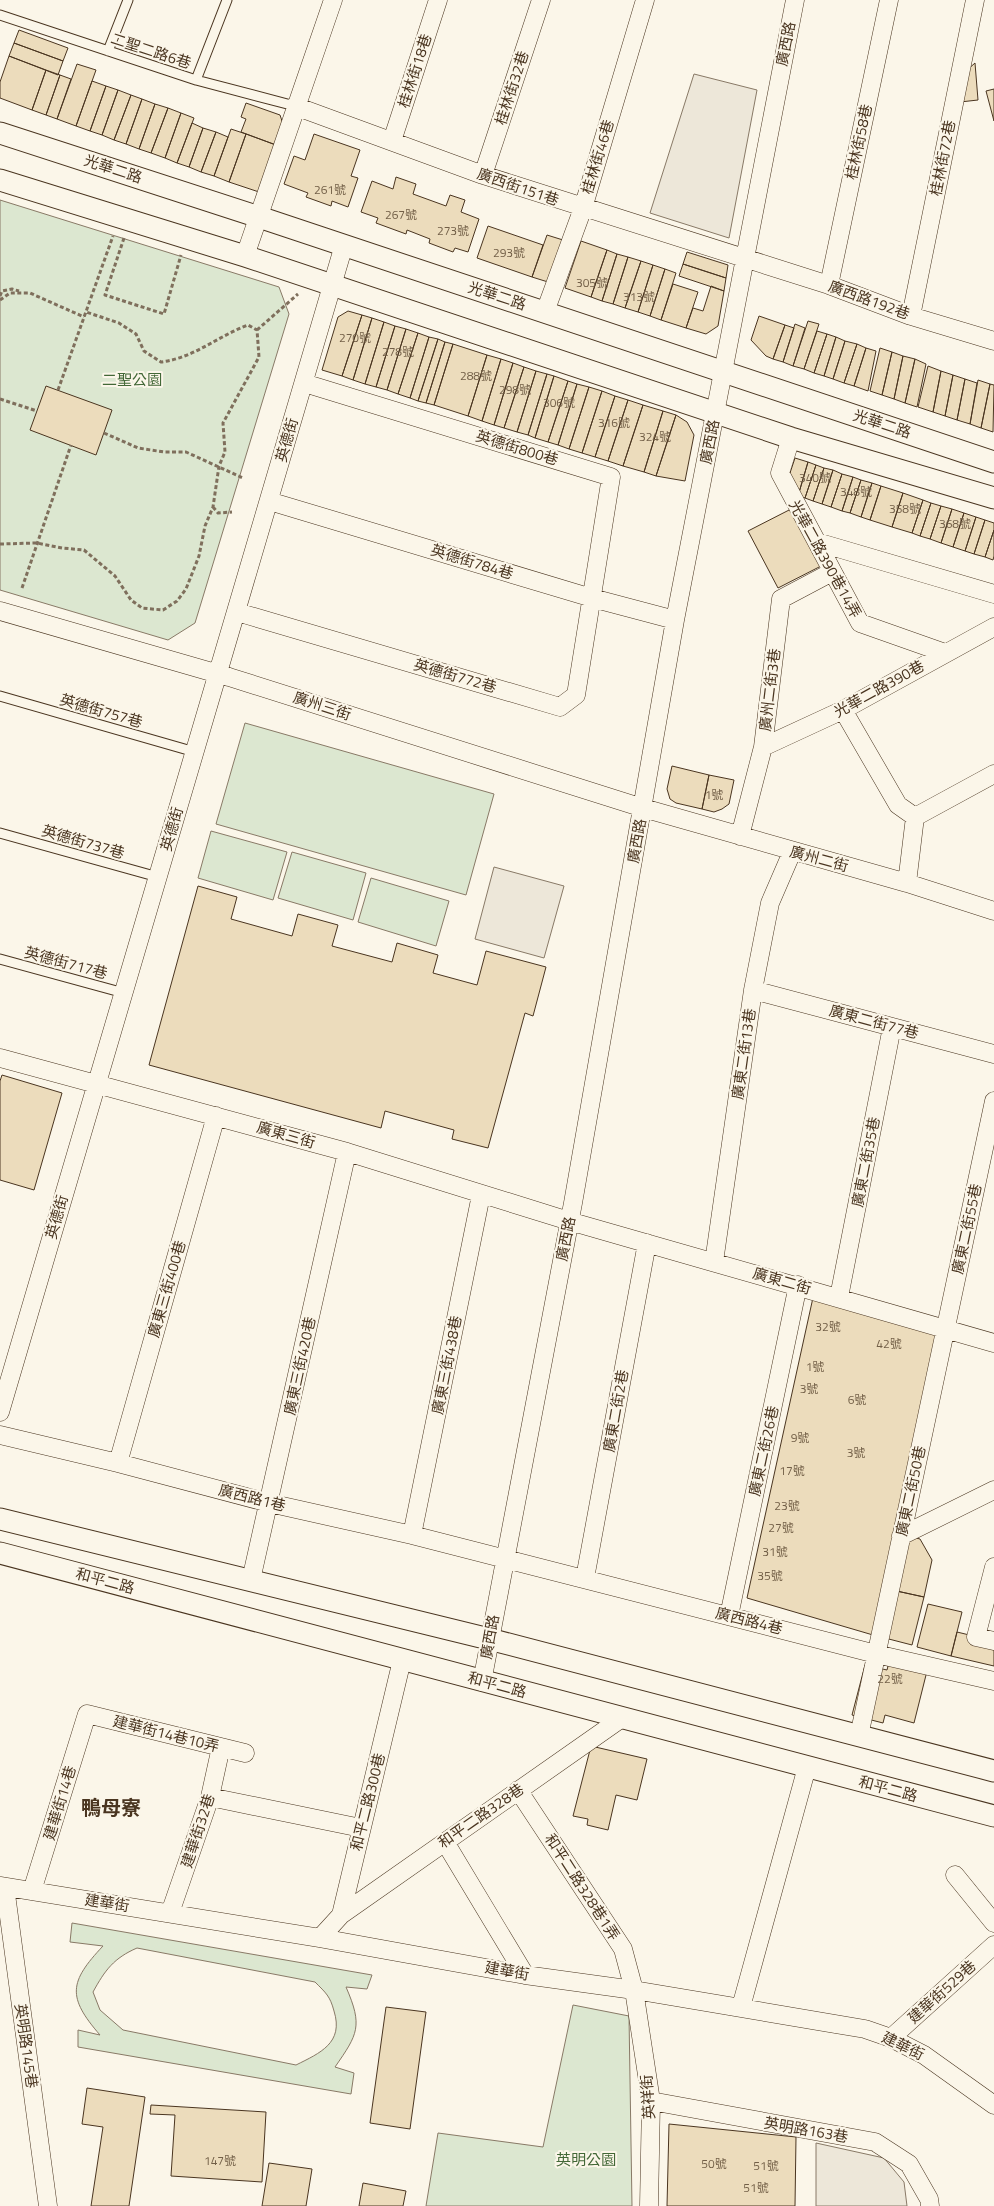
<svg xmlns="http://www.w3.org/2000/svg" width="994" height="2206" font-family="'Titillium Web','Noto Sans TC',sans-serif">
  <rect width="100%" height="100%" fill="#fbf6e9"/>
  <path fill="#dce7d0" stroke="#887966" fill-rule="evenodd" d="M0,200L279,287L289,314L195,623L168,640L0,590Z
    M245,723L494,794L466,895L216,824Z
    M211,831L287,852L273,900L198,878Z
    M292,852L366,873L353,920L278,898Z
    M371,878L449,901L436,946L358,922Z
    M72,1923L372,1975L367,1989L346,1987C363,2026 358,2034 335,2067L354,2073L351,2094L78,2047V2030L100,2035C67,1997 69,1982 103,1946L70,1942ZM137,1948L315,1982C326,1993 330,1996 334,2011C344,2043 320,2053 296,2065L123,2030L100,2010L93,1992C105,1970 114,1958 137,1948Z
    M573,2005L629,2016L632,2206H426L438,2133L543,2147Z"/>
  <path fill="#ede7d9" stroke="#887966" d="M694,74L757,90L729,238L650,213Z
    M494,867L564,886L544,958L475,939Z
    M816,2143L884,2158L904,2182L907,2206H816Z"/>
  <path fill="#ecdcbc" stroke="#4a3520" d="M19,30L68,48L63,61L14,43Z
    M14,43L63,61L58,75L9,56Z
    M9,56L46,70L32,110L0,98V82Z
    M975,63L978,100L960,102L966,71Z
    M77,64L96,70L76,126L57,119Z
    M46,70L60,75L46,115L32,110Z
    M60,75L71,79L57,119L46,115Z
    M92,81L106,86L90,131L76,126Z
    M106,86L118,90L102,135L90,131Z
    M994,89V121L986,91Z
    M118,90L131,95L114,140L102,135Z
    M131,95L142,99L126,144L114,140Z
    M142,99L155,104L139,149L126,144Z
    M246,103L280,115L283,124L276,145L241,132L246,119L241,117Z
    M155,104L168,108L151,153L139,149Z
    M168,108L181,113L165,158L151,153Z
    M181,113L194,118L177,163L165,158Z
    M192,123L203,128L189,167L177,163Z
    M203,128L216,132L201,172L189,167Z
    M231,129L246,134L229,182L214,176Z
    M216,132L228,137L214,176L201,172Z
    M246,134L276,145L259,192L229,182Z
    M314,134L360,150L351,176L358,178L348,207L332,201L331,206L306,197L308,193L284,184L294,156L305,160Z
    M396,177L416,184L413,194L446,206L450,195L465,200L461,212L479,219L468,252L455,248L453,252L429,243L430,239L407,230L406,234L376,223L378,218L361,212L372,181L393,189Z
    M488,226L543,245L532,277L477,258Z
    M547,235L563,240L548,282L532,277Z
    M581,241L607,250L591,297L565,288Z
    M607,250L617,254L602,301L591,297Z
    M687,252L728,265L726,278L683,264Z
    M617,254L628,257L613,304L602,301Z
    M628,257L641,261L625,308L613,304Z
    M641,261L653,265L638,312L625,308Z
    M683,264L726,278L724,291L679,276Z
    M653,265L665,269L650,316L638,312Z
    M665,269L676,273L661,320L650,316Z
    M673,284L698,292L686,328L661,320Z
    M711,286L724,291L718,326L706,334L686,328L693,308L703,311Z
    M348,311L362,315L342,376L322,370L338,317Z
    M362,315L372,318L353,380L342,376Z
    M759,316L785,325L773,359L766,356L751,340Z
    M372,318L384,322L365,384L353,380Z
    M808,321L819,324L804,369L793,366Z
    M384,322L395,326L376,387L365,384Z
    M795,324L805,328L793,366L783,362Z
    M785,325L794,328L783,362L773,359Z
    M395,326L406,329L387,390L376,387Z
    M406,329L418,333L398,394L387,390Z
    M817,331L827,334L814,373L804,369Z
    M418,333L429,337L410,398L398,394Z
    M827,334L836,337L824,376L814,373Z
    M429,337L438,339L418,401L410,398Z
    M836,337L845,341L833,379L824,376Z
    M438,339L445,342L426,403L418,401Z
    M845,341L857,344L844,383L833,379Z
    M445,342L453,344L434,405L426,403Z
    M453,344L487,355L468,416L434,405Z
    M857,344L866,348L854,386L844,383Z
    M866,348L876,351L868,391L854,386Z
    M880,348L892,352L882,395L870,391Z
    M892,352L903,356L894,399L882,395Z
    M487,355L501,359L482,421L468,416Z
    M903,356L915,359L905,403L894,399Z
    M501,359L513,363L494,425L482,421Z
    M915,359L926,364L917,407L905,403Z
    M513,363L524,367L504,428L494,425Z
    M928,366L941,371L933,412L918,407Z
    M524,367L536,371L517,432L504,428Z
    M536,371L547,374L528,435L517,432Z
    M941,371L953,375L945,416L933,412Z
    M547,374L554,376L535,438L528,435Z
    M953,375L965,379L957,420L945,416Z
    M554,376L568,381L548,442L535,438Z
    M965,379L977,383L970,424L957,420Z
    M978,380L990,384L981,428L970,424Z
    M568,381L577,384L558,445L548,442Z
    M577,384L589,387L569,449L558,445Z
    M990,384L994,385L993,432L981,428Z
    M46,386L112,410L96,455L30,430Z
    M589,387L602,391L582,453L569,449Z
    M602,391L615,396L595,457L582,453Z
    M615,396L628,400L608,461L595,457Z
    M628,400L643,405L623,466L608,461Z
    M643,405L663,411L644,472L623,466Z
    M663,411L676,415L656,476L644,472Z
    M676,415L687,422L694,435L685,481L656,476Z
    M795,458L808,462L798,496L787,482Z
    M808,462L816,465L805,498L798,496Z
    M816,465L824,468L813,501L805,498Z
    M824,468L833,470L822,504L813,501Z
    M833,470L842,474L831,507L822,504Z
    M842,474L853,477L842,511L831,507Z
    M853,477L861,480L850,513L842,511Z
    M861,480L872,483L861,517L850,513Z
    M872,483L881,486L870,520L861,517Z
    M881,486L903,493L892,527L870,520Z
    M903,493L923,500L912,533L892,527Z
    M923,500L931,503L920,536L912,533Z
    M931,503L941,506L930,539L920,536Z
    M941,506L952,509L941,543L930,539Z
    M793,508L823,565L778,588L748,531Z
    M952,509L964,513L953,547L941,543Z
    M964,513L976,517L965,551L953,547Z
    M976,517L985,520L974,554L965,551Z
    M985,520L994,523V530L985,557L974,554Z
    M994,530V556L993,560L985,557Z
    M672,766L709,775L702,809L676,803L670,799L667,789Z
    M709,775L734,780L729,804L722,809L714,812L702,809Z
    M198,886L237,897L231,919L292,936L298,914L338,925L332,946L392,962L397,943L438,955L433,973L477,985L486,951L546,967L533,1016L525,1013L488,1148L452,1139L454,1130L385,1111L381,1128L149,1065Z
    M2,1075L62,1093L34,1190L0,1180V1081Z
    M814,1293L941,1329L873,1635L747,1598Z
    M905,1535L920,1539L932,1560L924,1597L892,1590Z
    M892,1590L924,1597L912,1645L881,1637Z
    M928,1604L962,1612L951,1656L917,1647Z
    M957,1632L994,1641V1666L951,1656Z
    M889,1662L927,1671L914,1723L885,1715L883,1723L852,1715L865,1665L887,1670Z
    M591,1746L647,1759L637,1800L616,1795L608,1830L587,1825L588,1819L573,1816Z
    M386,2007L426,2012L410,2129L370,2123Z
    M87,2088L145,2097L129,2206H91L103,2127L82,2124Z
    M151,2105L266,2112L262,2182L171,2176L175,2115L150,2114Z
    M669,2124L796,2137L795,2206H667Z
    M269,2163L312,2169L306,2206H262Z
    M363,2183L406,2191L403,2206H359Z"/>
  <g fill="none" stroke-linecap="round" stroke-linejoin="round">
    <defs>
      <path id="service" d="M0,15L196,80L295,106
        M108,51L128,0
        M196,80L227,0
        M0,696L195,752
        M0,833L158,877
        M0,959L124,993"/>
      <path id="minor" d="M295,106L483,175L829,285L911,316L994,341
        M392,141L438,0
        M483,175L541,0
        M245,256L333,0
        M829,285L889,0
        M545,312L583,208L645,0
        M911,316L975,0
        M791,438L780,473L860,623L945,653
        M269,501L592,598L675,620
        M817,542L994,594
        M0,611L229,677L643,808L907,883L994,911
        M237,612L560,707L576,695L611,477L304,383
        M843,710L898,805L915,817
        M763,747L843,710L994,627
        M740,836L763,747L781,599L832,572
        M907,883L915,817L994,774
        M753,990L994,1054
        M0,1058L347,1152L569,1221L994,1343
        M714,1262L753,990L770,903L792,852
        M839,1297L892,1027
        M0,1412L344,245
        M0,1435L118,1463L269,1503L412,1535L876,1654L994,1681
        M118,1463L216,1116
        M412,1535L481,1195
        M901,1536L994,1490
        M994,1567L976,1637L994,1641
        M585,1578L647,1243
        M251,1580L347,1152
        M729,1616L798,1285
        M482,1682L573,1203L675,620L795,0
        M859,1736L994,1101
        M518,1790L623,1949L634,1990L651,2101L649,2206
        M210,1797L361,1828
        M445,1842L525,1975
        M955,1875L994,1923
        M0,1886L320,1938L525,1975L634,1990L865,2029L891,2038L924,2055L994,2105
        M5,1887L48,2206
        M32,1891L87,1714L245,1753
        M170,1913L210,1797L221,1747
        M341,1915L622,1718
        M320,1938L341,1915L402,1660
        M741,2007L807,1767
        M891,2038L994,1945
        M651,2101L875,2142L909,2164L929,2199L930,2206"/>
      <path id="tertiary" d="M0,133L259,217L994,462
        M0,180L245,256L791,438L994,498
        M0,1519L489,1639L994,1771
        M0,1553L994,1816"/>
    </defs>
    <use href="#service" stroke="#4a3520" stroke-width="11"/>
    <use href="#minor" stroke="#4a3520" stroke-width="19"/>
    <use href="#tertiary" stroke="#4a3520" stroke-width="23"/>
    <path stroke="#7f6f5c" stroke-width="3" stroke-dasharray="4 2.5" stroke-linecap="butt" d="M124,238L105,295L164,314L181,255
      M0,296L2,291L12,289L19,291
      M0,300L10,293H30L84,317
      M257,330L298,294
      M58,390L113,236
      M0,399L37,411
      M104,433L138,448L164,452H186L243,478
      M213,507L218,513L232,512
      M0,544L37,543L62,548L84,550L115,576L131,600L142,608L163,610L177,601L186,589L199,556L205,526L213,507L219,466L225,452L223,423L259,357L257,330L248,325C218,336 194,358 161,362L144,351L136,334L119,323L86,312
      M22,588L71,445"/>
    <use href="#service" stroke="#fbf6e9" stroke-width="9"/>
    <use href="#minor" stroke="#fbf6e9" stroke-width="18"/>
    <use href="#tertiary" stroke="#fbf6e9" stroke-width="21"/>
  </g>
  <g text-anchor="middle" stroke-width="4" stroke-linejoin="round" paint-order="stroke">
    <g font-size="12" fill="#725f47">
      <text x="330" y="194">261號</text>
      <text x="401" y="219">267號</text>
      <text x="453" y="235">273號</text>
      <text x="509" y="257">293號</text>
      <text x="592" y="287">305號</text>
      <text x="639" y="301">313號</text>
      <text x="355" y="342">270號</text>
      <text x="398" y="356">278號</text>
      <text x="476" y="380">288號</text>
      <text x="515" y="394">298號</text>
      <text x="559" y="407">306號</text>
      <text x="614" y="427">316號</text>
      <text x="655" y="441">324號</text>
      <text x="815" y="482">340號</text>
      <text x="856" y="496">348號</text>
      <text x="905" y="513">358號</text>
      <text x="955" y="528">368號</text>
      <text x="714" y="799">1號</text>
      <text x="828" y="1331">32號</text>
      <text x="889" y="1348">42號</text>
      <text x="815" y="1371">1號</text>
      <text x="809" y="1393">3號</text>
      <text x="857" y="1404">6號</text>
      <text x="800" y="1442">9號</text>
      <text x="856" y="1457">3號</text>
      <text x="792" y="1475">17號</text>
      <text x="787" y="1510">23號</text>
      <text x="781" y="1532">27號</text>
      <text x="775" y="1556">31號</text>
      <text x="770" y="1580">35號</text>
      <text x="890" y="1683">22號</text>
      <text x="220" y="2165">147號</text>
      <text x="714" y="2168">50號</text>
      <text x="766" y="2170">51號</text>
      <text x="756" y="2192">51號</text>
    </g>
    <g font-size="15" fill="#4a3520" stroke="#fbf6e9">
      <text transform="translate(786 44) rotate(-79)" y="5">廣西路</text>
      <text transform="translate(151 51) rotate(18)" y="5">二聖二路6巷</text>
      <text transform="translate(415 71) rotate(-72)" y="5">桂林街18巷</text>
      <text transform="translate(512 88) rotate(-72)" y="5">桂林街32巷</text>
      <text transform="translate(859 142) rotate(-78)" y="5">桂林街58巷</text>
      <text transform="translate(598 157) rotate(-73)" y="5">桂林街46巷</text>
      <text transform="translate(943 158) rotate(-79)" y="5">桂林街72巷</text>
      <text transform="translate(113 169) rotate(18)" y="5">光華二路</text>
      <text transform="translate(518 187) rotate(19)" y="5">廣西街151巷</text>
      <text transform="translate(497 296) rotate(18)" y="5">光華二路</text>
      <text transform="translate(869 300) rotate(20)" y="5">廣西路192巷</text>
      <text transform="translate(882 424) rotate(18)" y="5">光華二路</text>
      <text transform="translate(287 440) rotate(-74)" y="5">英德街</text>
      <text transform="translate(710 442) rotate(-79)" y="5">廣西路</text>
      <text transform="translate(517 448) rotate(17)" y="5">英德街800巷</text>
      <text transform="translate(825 559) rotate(61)" y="5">光華二路390巷14弄</text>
      <text transform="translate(472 562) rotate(17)" y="5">英德街784巷</text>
      <text transform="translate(455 676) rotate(16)" y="5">英德街772巷</text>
      <text transform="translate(879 689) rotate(-29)" y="5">光華二路390巷</text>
      <text transform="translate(770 690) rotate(-83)" y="5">廣州二街3巷</text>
      <text transform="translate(322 706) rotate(18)" y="5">廣州三街</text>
      <text transform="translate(101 711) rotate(16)" y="5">英德街757巷</text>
      <text transform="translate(172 829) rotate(-74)" y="5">英德街</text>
      <text transform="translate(637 841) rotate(-80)" y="5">廣西路</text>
      <text transform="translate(83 842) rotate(16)" y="5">英德街737巷</text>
      <text transform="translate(819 859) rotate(15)" y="5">廣州二街</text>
      <text transform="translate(66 963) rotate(15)" y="5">英德街717巷</text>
      <text transform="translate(874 1022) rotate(15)" y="5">廣東二街77巷</text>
      <text transform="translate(744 1054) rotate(-82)" y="5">廣東二街13巷</text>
      <text transform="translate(286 1135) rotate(16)" y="5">廣東三街</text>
      <text transform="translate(866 1162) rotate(-79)" y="5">廣東二街35巷</text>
      <text transform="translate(57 1217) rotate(-74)" y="5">英德街</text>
      <text transform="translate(967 1229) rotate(-78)" y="5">廣東二街55巷</text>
      <text transform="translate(566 1239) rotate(-79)" y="5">廣西路</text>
      <text transform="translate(782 1281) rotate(16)" y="5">廣東二街</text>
      <text transform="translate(167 1289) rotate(-74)" y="5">廣東三街400巷</text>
      <text transform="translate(447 1365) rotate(-79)" y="5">廣東三街438巷</text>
      <text transform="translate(300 1366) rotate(-78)" y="5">廣東三街420巷</text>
      <text transform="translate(616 1411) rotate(-80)" y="5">廣東二街2巷</text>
      <text transform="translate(764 1451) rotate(-78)" y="5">廣東二街26巷</text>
      <text transform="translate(911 1491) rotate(-78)" y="5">廣東二街50巷</text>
      <text transform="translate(252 1498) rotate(14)" y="5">廣西路1巷</text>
      <text transform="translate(105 1581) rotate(15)" y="5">和平二路</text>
      <text transform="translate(749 1621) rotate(14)" y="5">廣西路4巷</text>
      <text transform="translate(490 1637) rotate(-80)" y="5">廣西路</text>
      <text transform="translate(497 1685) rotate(15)" y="5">和平二路</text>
      <text transform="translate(166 1734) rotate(14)" y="5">建華街14巷10弄</text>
      <text transform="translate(888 1789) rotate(15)" y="5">和平二路</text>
      <text transform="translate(368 1802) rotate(-76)" y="5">和平二路300巷</text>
      <text transform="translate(60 1803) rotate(-73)" y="5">建華街14巷</text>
      <text transform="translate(481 1816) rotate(-35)" y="5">和平二路328巷</text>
      <text transform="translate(198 1831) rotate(-72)" y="5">建華街32巷</text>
      <text transform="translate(582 1887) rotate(57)" y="5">和平二路328巷1弄</text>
      <text transform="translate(107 1903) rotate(9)" y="5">建華街</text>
      <text transform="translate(507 1971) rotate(10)" y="5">建華街</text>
      <text transform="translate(942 1992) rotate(-42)" y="5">建華街529巷</text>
      <text transform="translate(26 2046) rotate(82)" y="5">英明路145巷</text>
      <text transform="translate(903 2046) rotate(26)" y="5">建華街</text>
      <text transform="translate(648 2097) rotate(-94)" y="5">英祥街</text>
      <text transform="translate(806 2130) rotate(10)" y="5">英明路163巷</text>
    </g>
    <g font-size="15" fill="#436837" stroke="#fbf6e9">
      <text x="132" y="385">二聖公園</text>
      <text x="586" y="2165">英明公園</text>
    </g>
    <g font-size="20" font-weight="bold" fill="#4a3520" stroke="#fbf6e9">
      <text x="111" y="1815">鴨母寮</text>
    </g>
  </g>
</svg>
